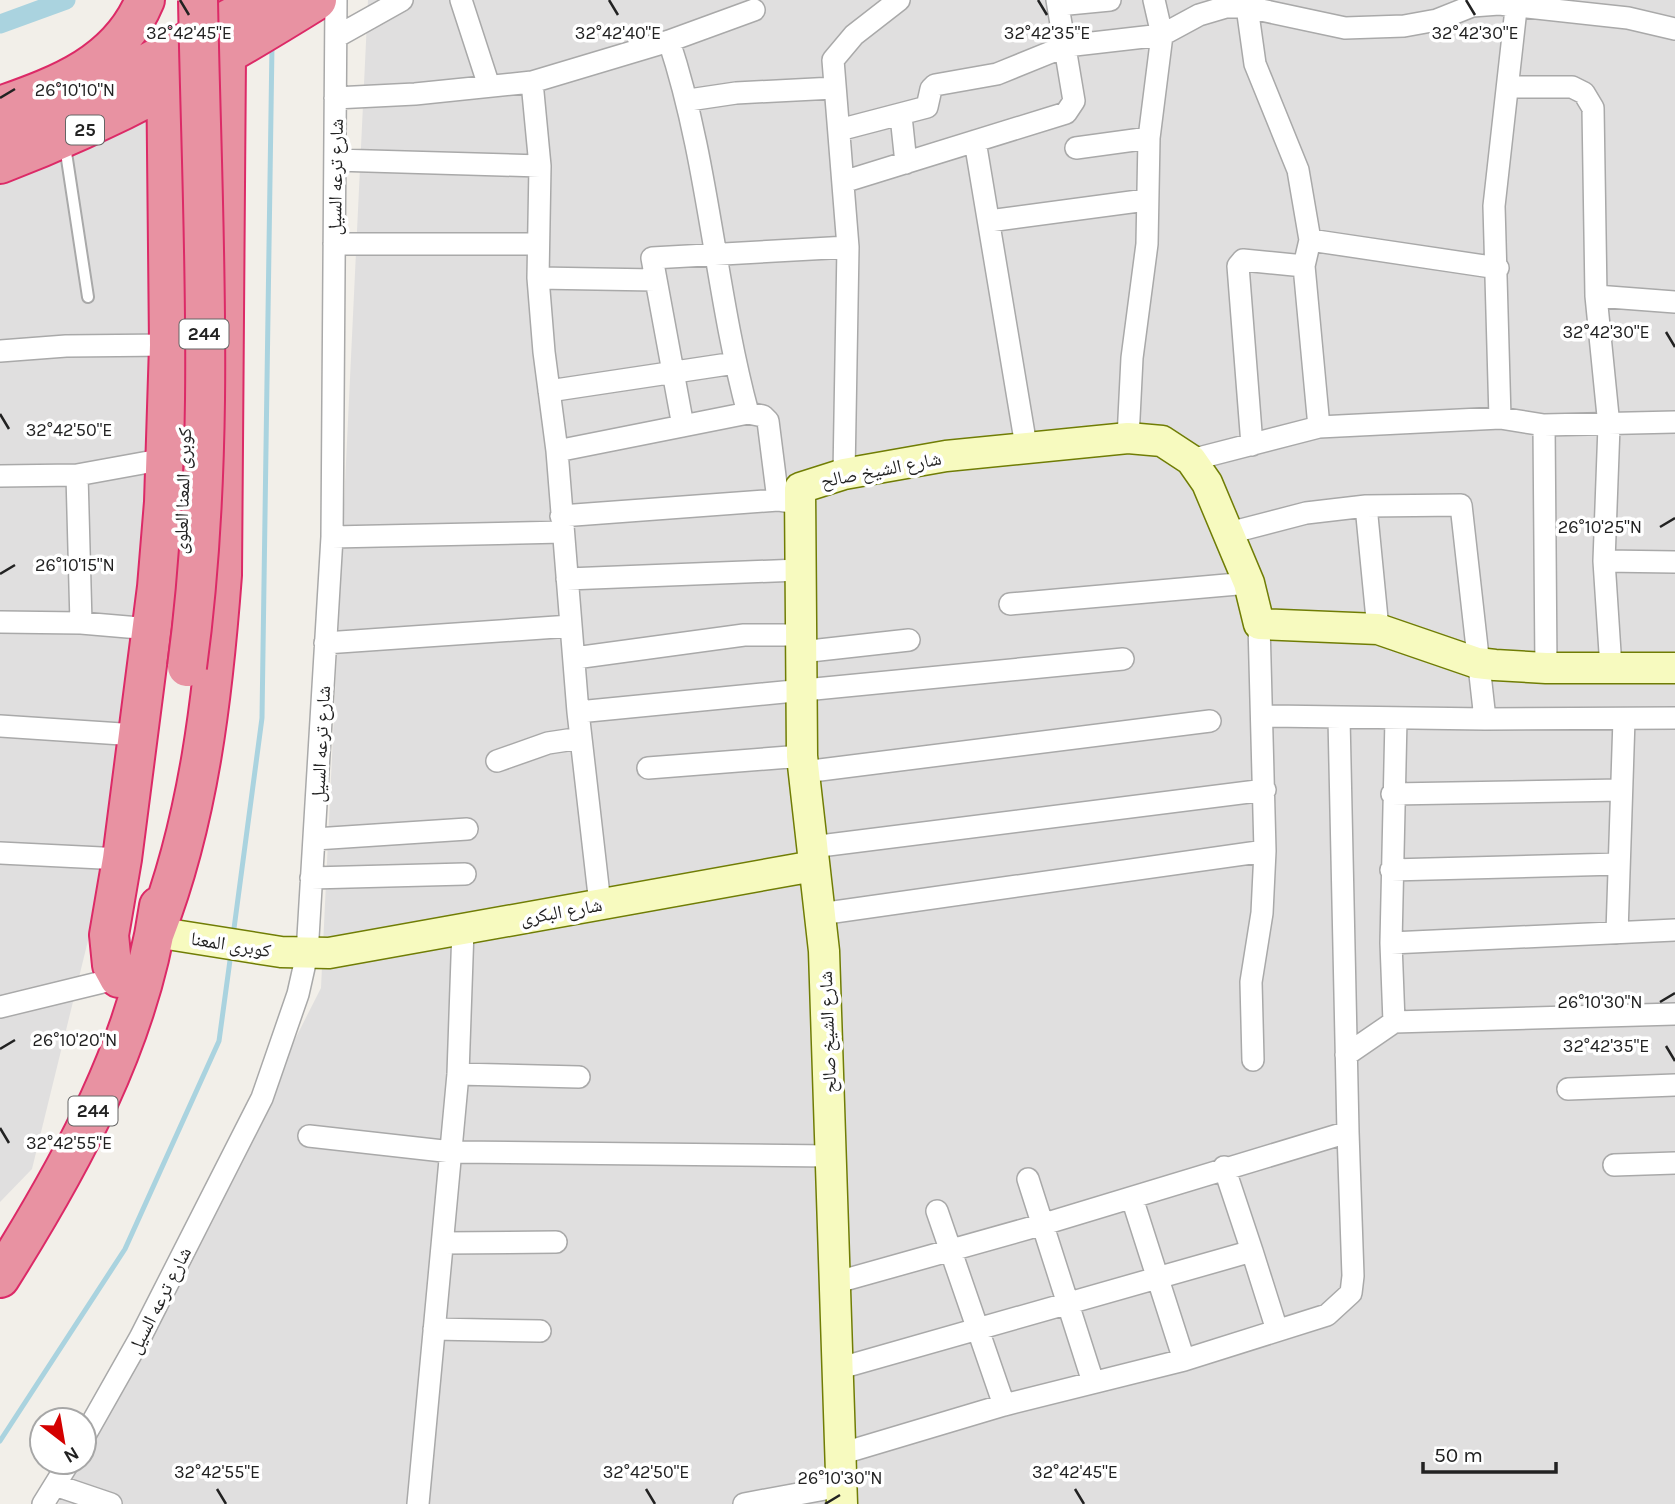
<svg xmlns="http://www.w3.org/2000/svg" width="1675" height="1504" font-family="Karla,'Noto Naskh Arabic',sans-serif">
  <rect width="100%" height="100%" fill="#f2efe9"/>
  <path fill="#e0dfdf" d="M368,0H1675V1504H58L80,1462H84V1455L321,988Z
    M51,75L149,123L151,374L136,643L95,912L32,1169L0,1202V91Z"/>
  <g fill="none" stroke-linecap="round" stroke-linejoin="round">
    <path stroke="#aad3df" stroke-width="5" d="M233,936L262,718L272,45
      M0,1441L125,1249L219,1041L231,953"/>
    <path stroke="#aad3df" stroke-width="19" d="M0,24L66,0"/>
    <defs>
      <path id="lane" d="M65,146L88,297"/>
      <path id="street" d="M461,0L489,86
        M1058,5L1110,0
        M1247,7L1255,64L1298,170L1310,240L1304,266L1319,427
        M336,37L402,0
        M669,41C709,162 715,291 748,413
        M532,82L540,166L538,278L544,352L557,451L578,712L600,904
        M1508,87H1572L1584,93L1593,108L1596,296L1609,426L1604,561L1611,668
        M335,98L415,94L532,82L669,41L754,10
        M689,100L736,93L834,88
        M901,116L906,163
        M839,130L927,107L931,89L935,85L997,74L1066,46L1162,35L1199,15L1226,7H1247L1345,28L1404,26L1437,20L1472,6L1499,4L1628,18L1675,29
        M975,141L1026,446
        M1076,148L1149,138
        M335,160L540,166
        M843,182L1066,113L1074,101L1057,0
        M989,221L1146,200
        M1310,240L1498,268
        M334,244H538
        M538,278L655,280
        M1596,296L1675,302
        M0,351L66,346L169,345
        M549,391L735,363
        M1500,418L1494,206L1517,0
        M1544,425L1546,668
        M683,426L652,258L848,247
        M1128,438L1132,358L1147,244L1149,138L1162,35L1154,0
        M1252,445L1238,266L1243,260L1304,266
        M557,451L748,413L763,416L768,421L778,500
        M1191,460L1319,427L1500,418L1544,425L1675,422
        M844,474L848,247L833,60L854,35L899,0
        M77,475L81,623
        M0,476L77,475L165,459
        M1366,506L1378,629
        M561,516L778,500L790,502
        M1229,533L1306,513L1366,506L1461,505L1485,719
        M332,537L563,532
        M1604,561L1675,562
        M567,579L799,570
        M1010,604L1249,583
        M0,622L81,623L151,629
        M325,643L571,626
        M801,652L909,640
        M575,658L744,635H800
        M578,712L1123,659
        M1264,716L1485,719L1675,718
        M1339,718L1348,1132
        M0,726L137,735
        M497,761L548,743L581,738
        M648,768L802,756
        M804,772L1210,721
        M1392,794L1621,790
        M315,839L467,829
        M812,847L1265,790
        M0,853L122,859
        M1391,870L1618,864
        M311,878L465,874
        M820,914L1265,851
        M1617,933L1624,719
        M1391,943L1675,930
        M0,1007L119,978
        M1394,1022L1391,943L1396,719
        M1346,1055L1394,1022L1675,1014
        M1253,1060L1251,982L1262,913L1265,851L1259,624
        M458,1074L579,1077
        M1568,1089L1675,1085
        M309,1136L452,1152L830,1156
        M1614,1165L1675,1163
        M1028,1179L1093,1382
        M1132,1198L1184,1360
        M937,1211L1004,1405
        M443,1243L556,1242
        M1252,1251L1277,1330
        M834,1283L1044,1224L1348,1132L1353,1276L1351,1293L1327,1315L1184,1360L1004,1405L840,1454
        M434,1329L540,1331
        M837,1369L1252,1251L1224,1167
        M84,1437L140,1338L262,1098L298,994L307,954L332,537L336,0
        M55,1485L111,1504
        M43,1504L69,1462
        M418,1504L458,1074L463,929
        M744,1504L841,1486"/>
      <path id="secondary" d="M155,932L281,952L329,953L814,866
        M842,1504L824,951L802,756L800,488L844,474L946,456L1128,438L1162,441L1191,460L1207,483L1249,583L1259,624L1378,629L1477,663L1495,665L1546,668H1675"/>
      <path id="highway" d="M0,106C60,85 119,63 145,0
        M0,135L90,94L264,0
        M0,164C117,119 211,66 317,0
        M155,932C199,819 213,695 222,575L226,57
        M119,978L112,965L109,935L122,859L157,587L164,502L169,345L166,54
        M0,1278C71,1165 140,1041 159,906"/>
    </defs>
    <use href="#lane" stroke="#a9a9a9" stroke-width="14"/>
    <use href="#street" stroke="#a9a9a9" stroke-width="24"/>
    <use href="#secondary" stroke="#707d05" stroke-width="33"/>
    <use href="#highway" stroke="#dc2a67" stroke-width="42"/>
    <use href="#lane" stroke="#fff" stroke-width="10"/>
    <use href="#street" stroke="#fff" stroke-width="21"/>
    <use href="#secondary" stroke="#f7fabf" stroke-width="30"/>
    <use href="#highway" stroke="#e892a2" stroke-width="38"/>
    <defs>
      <path id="highway-bridge" d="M187,667C217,447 202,222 198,0"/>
    </defs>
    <use href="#highway-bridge" stroke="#dc2a67" stroke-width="42" stroke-linecap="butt"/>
    <use href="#highway-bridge" stroke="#e892a2" stroke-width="38"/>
  </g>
  <path fill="none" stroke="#222" stroke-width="2.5" d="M180,0L189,15M609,0L618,15M1038,0L1047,15M1466,0L1475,15M0,98L15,89M1666,332L1675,347M0,414L9,429M1660,527L1675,518M0,574L15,565M1660,1002L1675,993M1666,1046L1675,1061M0,1049L15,1040M0,1128L9,1143M217,1489L226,1504M646,1489L655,1504M1075,1489L1084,1504M825,1504L840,1495"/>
  <g text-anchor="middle" stroke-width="7" stroke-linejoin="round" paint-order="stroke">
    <g fill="#fff" stroke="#646464" stroke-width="2">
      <rect x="66" y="115.5" width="38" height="29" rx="5"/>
      <rect x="179.5" y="319.5" width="49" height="29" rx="5"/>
      <rect x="68.5" y="1096.5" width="49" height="29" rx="5"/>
    </g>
    <g font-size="18" font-weight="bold" fill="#222">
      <text x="85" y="136">25</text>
      <text x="204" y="340">244</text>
      <text x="93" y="1117">244</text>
    </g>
    <g font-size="19" fill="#222" stroke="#fff">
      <text transform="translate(335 177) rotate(-89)" y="7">شارع ترعه السيل</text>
      <text transform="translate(881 469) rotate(-11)" y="7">شارع الشيخ صالح</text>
      <text transform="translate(182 491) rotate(-88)" y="7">كوبرى المعنا العلوى</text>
      <text transform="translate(320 744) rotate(-87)" y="7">شارع ترعه السيل</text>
      <text transform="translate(561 911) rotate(-10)" y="7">شارع البكرى</text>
      <text transform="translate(231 944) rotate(9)" y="7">كوبرى المعنا</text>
      <text transform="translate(827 1032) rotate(-92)" y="7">شارع الشيخ صالح</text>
      <text transform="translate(159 1300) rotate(-63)" y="7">شارع ترعه السيل</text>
    </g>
  </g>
  <g font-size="18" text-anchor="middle" fill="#222" stroke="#fff" stroke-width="7" stroke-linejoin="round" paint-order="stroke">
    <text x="189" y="39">32°42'45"E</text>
    <text x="618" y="39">32°42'40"E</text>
    <text x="1047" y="39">32°42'35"E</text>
    <text x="1475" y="39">32°42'30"E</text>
    <text x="75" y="96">26°10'10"N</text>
    <text x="1606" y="338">32°42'30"E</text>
    <text x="69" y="436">32°42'50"E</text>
    <text x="1600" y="533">26°10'25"N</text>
    <text x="75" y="571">26°10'15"N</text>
    <text x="1600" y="1008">26°10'30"N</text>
    <text x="75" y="1046">26°10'20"N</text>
    <text x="1606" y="1052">32°42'35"E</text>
    <text x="69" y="1149">32°42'55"E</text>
    <text x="217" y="1478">32°42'55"E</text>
    <text x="646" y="1478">32°42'50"E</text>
    <text x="1075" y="1478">32°42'45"E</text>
    <text x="840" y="1484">26°10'30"N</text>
  </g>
  <g transform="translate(63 1441) rotate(149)"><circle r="33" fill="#ffffff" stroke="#a7a7a7" stroke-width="2"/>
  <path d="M0-5L12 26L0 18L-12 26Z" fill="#d40000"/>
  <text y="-10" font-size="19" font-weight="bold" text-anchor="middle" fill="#222222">N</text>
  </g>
  <path d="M1423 1462v10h133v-10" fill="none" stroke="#222222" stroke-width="3.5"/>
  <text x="1434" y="1462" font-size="21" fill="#222222" stroke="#ffffff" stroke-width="5" paint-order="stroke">50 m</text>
</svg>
